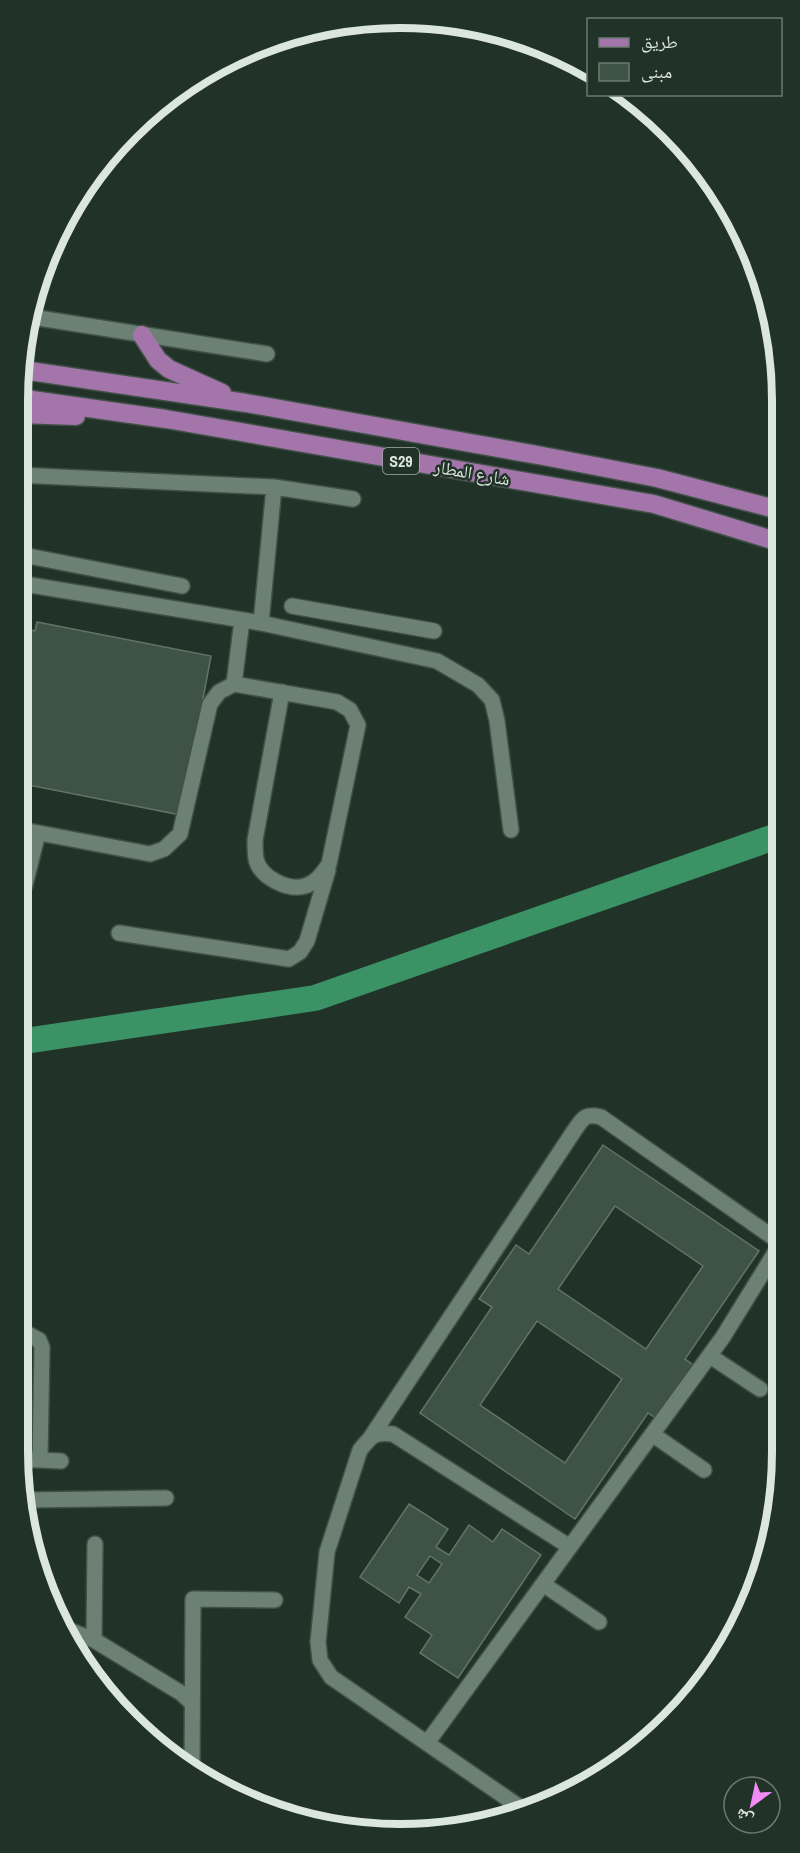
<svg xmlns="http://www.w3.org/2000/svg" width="800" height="1853" font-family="'Archivo Narrow','Noto Naskh Arabic',sans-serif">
  <rect width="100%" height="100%" fill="#213328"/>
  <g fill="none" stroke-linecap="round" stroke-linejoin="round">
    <path stroke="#3b9264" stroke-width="26" d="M18,1042L315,998L780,835"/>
  </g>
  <path fill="#3f5246" stroke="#607467" stroke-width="1.5" fill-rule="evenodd" d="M37,622L211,656L181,815L18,783V628L35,631Z
    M603,1145L759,1251L685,1359L696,1367L660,1421L648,1413L575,1519L420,1413L492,1307L479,1299L516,1245L529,1254ZM615,1206L703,1266L646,1349L558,1289ZM537,1321L622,1379L565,1463L480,1405Z
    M409,1504L448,1529L436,1547L449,1555L469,1525L493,1542L502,1529L541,1555L458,1678L420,1653L432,1635L405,1617L421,1594L409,1587L399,1603L360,1577ZM430,1556L442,1564L429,1583L417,1575Z"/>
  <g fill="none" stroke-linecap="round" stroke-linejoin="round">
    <defs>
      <path id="minor" d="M32,317L267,354
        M18,475L274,487L353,499
        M18,554L182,586
        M18,583L261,623L437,661L478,685L492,700L497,721L511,830
        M292,606L434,631
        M261,623L274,487
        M234,684L242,620
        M18,829L150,854L164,849L180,834L210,704L219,692L234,684L337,702L350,710L358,725L329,864C323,873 316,883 305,886C287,891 260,877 256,859C255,853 255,846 255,840L282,692
        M18,895L25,885L38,833
        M119,933L289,959L300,952L307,941L328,870
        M18,1329L39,1340L42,1347L40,1460
        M710,1356L760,1389
        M652,1434L704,1470
        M371,1437L574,1131C583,1118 585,1113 601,1117L781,1243
        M19,1459L61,1461
        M26,1500L166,1498
        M543,1584L599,1622
        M69,1630L94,1640L181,1693L192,1703
        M94,1640L95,1544
        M427,1743L723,1337L781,1243
        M192,1770L193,1599L275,1600
        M521,1808L331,1677L320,1660L318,1642L327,1552L360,1450C372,1435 374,1432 393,1434L570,1547"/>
      <path id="major" d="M142,335L158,360L169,369L222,393
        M23,370L246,403L543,456L657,478L779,510
        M18,398L166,419L654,504L779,542
        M18,414L76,416"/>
    </defs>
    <use href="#minor" stroke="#3f5046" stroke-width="18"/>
    <use href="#major" stroke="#3f5046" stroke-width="21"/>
    <use href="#minor" stroke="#6c8073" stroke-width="15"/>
    <use href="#major" stroke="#a475aa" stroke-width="18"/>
  </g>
  <g text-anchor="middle" stroke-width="5" stroke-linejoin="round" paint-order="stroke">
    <rect fill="#213328" stroke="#a2b0a7" stroke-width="1.5" x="383" y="448" width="36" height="26" rx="4.5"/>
    <g font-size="16" font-weight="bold" fill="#dae6de">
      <text x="401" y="467">S29</text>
    </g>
    <g font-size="18" fill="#dae6de" stroke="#213328">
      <text transform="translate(472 473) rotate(10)" y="6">شارع المطار</text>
    </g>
  </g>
  <path d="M0 0H800V1853H0ZM400 28H400A372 372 0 0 1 772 400V1452A372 372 0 0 1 400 1824H400A372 372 0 0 1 28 1452V400A372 372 0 0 1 400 28Z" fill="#213328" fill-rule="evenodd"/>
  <path fill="none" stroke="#dae6de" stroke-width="8" d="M400 28H400A372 372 0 0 1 772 400V1452A372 372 0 0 1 400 1824H400A372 372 0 0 1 28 1452V400A372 372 0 0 1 400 28Z"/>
  <rect x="587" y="18" width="195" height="78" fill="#213328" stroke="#6b7b71" stroke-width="1.5"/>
  <rect x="599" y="38" width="30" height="9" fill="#a475aa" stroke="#6b7b71" stroke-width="1.5"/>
  <text x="641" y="48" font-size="18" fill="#dae6de">طريق</text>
  <rect x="599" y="63" width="30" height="18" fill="#3f5246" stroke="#6b7b71" stroke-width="1.5"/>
  <text x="641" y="78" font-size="18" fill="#dae6de">مبنى</text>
  <g transform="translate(752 1805) rotate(213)"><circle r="28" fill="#213328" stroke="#6b7b71" stroke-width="1.5"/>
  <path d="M0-4.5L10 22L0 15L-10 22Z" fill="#f18bf5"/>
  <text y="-9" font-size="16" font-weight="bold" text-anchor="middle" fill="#dae6de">ش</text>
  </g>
</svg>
